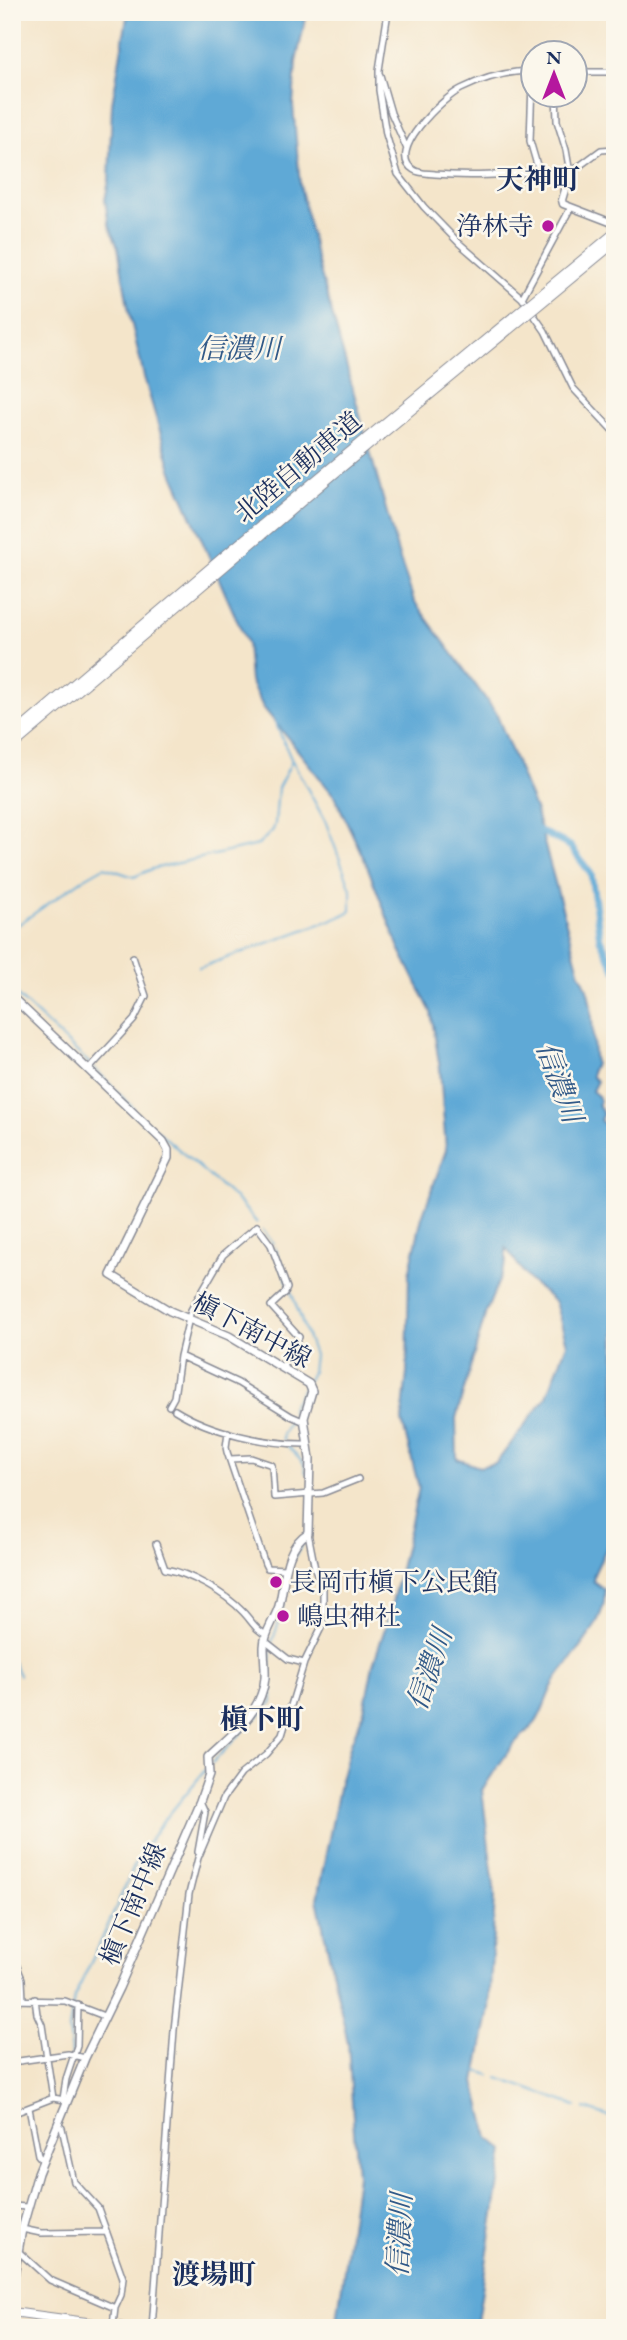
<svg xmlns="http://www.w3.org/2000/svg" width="627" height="2340" font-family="'EB Garamond','Noto Serif JP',serif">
  <rect width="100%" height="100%" fill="#fbf7ec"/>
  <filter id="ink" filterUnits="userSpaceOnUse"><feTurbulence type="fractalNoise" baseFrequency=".0143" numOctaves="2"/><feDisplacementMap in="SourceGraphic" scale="14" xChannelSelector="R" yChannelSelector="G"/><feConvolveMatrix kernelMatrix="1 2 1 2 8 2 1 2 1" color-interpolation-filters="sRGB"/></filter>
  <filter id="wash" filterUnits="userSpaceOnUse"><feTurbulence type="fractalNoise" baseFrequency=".00686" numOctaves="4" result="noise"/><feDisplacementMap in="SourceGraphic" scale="28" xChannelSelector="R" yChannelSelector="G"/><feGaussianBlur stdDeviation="1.57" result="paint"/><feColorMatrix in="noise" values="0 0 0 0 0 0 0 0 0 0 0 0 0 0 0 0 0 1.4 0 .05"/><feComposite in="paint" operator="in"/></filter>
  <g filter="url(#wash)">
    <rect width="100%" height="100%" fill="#f4e5ca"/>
    <path fill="#5ea9d6" stroke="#3c6c9a" stroke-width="2" fill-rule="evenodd" d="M128,12H307L296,62L293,105L300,185L315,252L398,553L414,601L496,713L535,809L580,974C596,997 591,1038 595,1064L592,1070V1077L597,1081L592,1091L598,1096L600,1101L598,1104L603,1114L600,1120L609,1129L604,1139L605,1149L610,1151L611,1167L615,1174L608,1183L611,1187H613L615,1197L612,1214L615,1217V1530L594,1574L593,1581L604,1589C610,1620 570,1657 554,1683C547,1695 544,1710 536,1722C529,1731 519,1737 513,1745C502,1760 492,1775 482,1790L495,1895L489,2009L475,2082L489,2138L504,2150L476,2328H336L357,2176L348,2043L317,1899L340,1783L351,1743L364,1711L373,1665L389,1616L419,1488L402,1421L407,1372L409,1274L422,1217L446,1150L440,1069L431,1012L399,948L366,863L335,797L263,707L250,681L247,643L172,472L144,377L129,312L118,247L109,225L105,200L109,181L112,104ZM506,1248L529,1280L555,1302L567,1344L547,1396L496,1463L479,1467L457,1459L456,1418L486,1312L506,1263Z"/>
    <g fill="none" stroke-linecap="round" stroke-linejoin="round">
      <path stroke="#5ea9d6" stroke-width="2" d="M12,929L83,879L104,867L134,877L152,869L258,845L273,830L275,824L278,788L292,761L275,722
        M199,968L339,917L351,911V889L326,823L293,762
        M12,991L90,1064
        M94,1068L134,1109
        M153,1127L240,1203L257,1223
        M263,1230L273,1243
        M275,1247L314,1355L312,1372L308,1380
        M292,1414L291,1408L305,1385
        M283,1440L282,1435L290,1419
        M286,1444L304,1464L306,1473
        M291,1563L304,1541
        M12,1661L19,1675
        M212,1763L272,1702L270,1648L282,1613L287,1582
        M477,2071L490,2075
        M65,2075L72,2052L69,2029L74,1997L98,1948L136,1862L158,1828L206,1769
        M498,2078L576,2106
        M61,2109L63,2080
        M585,2109L615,2119"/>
      <path stroke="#5ea9d6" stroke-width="7" d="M534,828L570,846L591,874L600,939L615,969"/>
    </g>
  </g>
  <g filter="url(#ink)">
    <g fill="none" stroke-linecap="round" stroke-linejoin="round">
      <defs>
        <path id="minor" d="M388,12L379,70V90L386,134L398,174L424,207L459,243L522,298L545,331L573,388L615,433
          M532,71C508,71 483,78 461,89C443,98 384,153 414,170C420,174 429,173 435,174C478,178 520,173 563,170L570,173
          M574,72H615
          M380,75L391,113L406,147
          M532,82L530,141L539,172
          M556,94L557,121L566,150L570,173
          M570,173L601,150L615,149
          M522,298L570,209
          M615,373L612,376L615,381
          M89,1069L134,1020L146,996L133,957
          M180,1356L238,1383L291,1416L305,1422
          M169,1406L174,1397L180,1356L191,1310L223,1255L257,1226L271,1245L287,1288L285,1293L271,1306L299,1337L282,1368
          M175,1410C210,1432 267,1445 308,1444
          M228,1432L226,1447L227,1452L265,1564L267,1568L285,1569
          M230,1459L251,1458L272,1465L274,1497L323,1493L358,1479
          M156,1544L165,1569C190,1573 225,1593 243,1612C251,1620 256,1631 267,1635
          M265,1641L288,1659L304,1663
          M198,1852L205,1812L200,1801
          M12,1954L22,1979L23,2000
          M35,1999L37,2014L42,2025L53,2098
          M12,2000L65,2001L104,2016
          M12,2062L68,2054L85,2058
          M12,2068L15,2087L12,2097
          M12,2099L16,2113
          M63,2099L66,2079L77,2046L78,2005
          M29,2108L38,2155L43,2161
          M12,2114L53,2098L65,2100
          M58,2126L62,2128L74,2182L98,2208L123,2278L121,2295L115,2308L113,2325
          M12,2206L27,2207
          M22,2229L41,2233L106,2232
          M12,2250L18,2251L50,2280L115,2308
          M152,2328L174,2030L189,1894L198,1858L224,1797L241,1774L266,1754L282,1735L304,1663L323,1624V1588L315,1569L308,1533"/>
        <path id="tertiary" d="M570,173L562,200L563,204L615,224"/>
        <path id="secondary" d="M12,997L163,1141L168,1150V1158L111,1275L170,1311L229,1336L309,1384L312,1391L304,1418L310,1459L308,1533C284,1547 285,1583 279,1606C275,1619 264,1633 264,1647C264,1665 268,1678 261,1695C252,1720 227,1739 208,1757L209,1775L200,1801L119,1988L85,2058L38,2173L22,2229L12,2287"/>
        <path id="trunk" d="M12,2312L131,2328"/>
        <path id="motorway" d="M12,737L227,554L476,348
          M12,746L343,466L480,353"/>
      </defs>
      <use href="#minor" stroke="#888a94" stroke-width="8"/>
      <use href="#tertiary" stroke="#888a94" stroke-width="9"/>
      <use href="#secondary" stroke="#888a94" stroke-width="10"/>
      <use href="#trunk" stroke="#888a94" stroke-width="10"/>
      <use href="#motorway" stroke="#888a94" stroke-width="11"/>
      <use href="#minor" stroke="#fff" stroke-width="5"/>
      <use href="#tertiary" stroke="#fff" stroke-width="6"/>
      <use href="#secondary" stroke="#fff" stroke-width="7"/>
      <use href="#trunk" stroke="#fff" stroke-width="8"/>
      <use href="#motorway" stroke="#fff" stroke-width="9"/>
      <defs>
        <path id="motorway-bridge" d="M476,348L615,233
          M480,353L615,242"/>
      </defs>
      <use href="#motorway-bridge" stroke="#888a94" stroke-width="11" stroke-linecap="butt"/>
      <use href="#motorway-bridge" stroke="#fff" stroke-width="9"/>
    </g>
  </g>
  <g fill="#b5179e" stroke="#fbf7ec" stroke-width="2.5">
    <circle cx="548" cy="226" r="7"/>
    <circle cx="276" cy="1582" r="7"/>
    <circle cx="283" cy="1616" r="7"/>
  </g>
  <g text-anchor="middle" stroke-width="5" stroke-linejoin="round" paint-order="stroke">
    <g font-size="26" fill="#1b2f5e" stroke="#fbf7ec" text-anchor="start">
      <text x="534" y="235" text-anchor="end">浄林寺</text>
      <text x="290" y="1591">長岡市槇下公民館</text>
      <text x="297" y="1625">嶋虫神社</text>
    </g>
    <g font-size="26" fill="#1b2f5e" stroke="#fbf7ec">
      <text transform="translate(298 467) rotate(-40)" y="9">北陸自動車道</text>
      <text transform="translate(252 1330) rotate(28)" y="9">槇下南中線</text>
      <text transform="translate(133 1904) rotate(-67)" y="9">槇下南中線</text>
    </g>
    <g font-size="28" font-weight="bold" fill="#1b2f5e" stroke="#fbf7ec">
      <text x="538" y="189">天神町</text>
      <text x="262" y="1729">槇下町</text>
      <text x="214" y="2284">渡場町</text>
    </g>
    <g font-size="28" font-style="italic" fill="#325a88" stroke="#fbf7ec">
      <text x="239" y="358">信濃川</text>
      <text transform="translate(560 1082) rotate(70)" y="10">信濃川</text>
      <text transform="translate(429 1669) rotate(-71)" y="10">信濃川</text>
      <text transform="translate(399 2235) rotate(-87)" y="10">信濃川</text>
    </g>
  </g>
  <rect width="627" height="2340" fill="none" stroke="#fbf7ec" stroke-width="42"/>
  <g transform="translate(554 74)"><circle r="33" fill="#fbf7ec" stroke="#a1a7b3" stroke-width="2"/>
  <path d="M0-5L12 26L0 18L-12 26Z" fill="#b5179e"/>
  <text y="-10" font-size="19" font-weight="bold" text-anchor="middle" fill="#1b2f5e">N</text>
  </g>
</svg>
